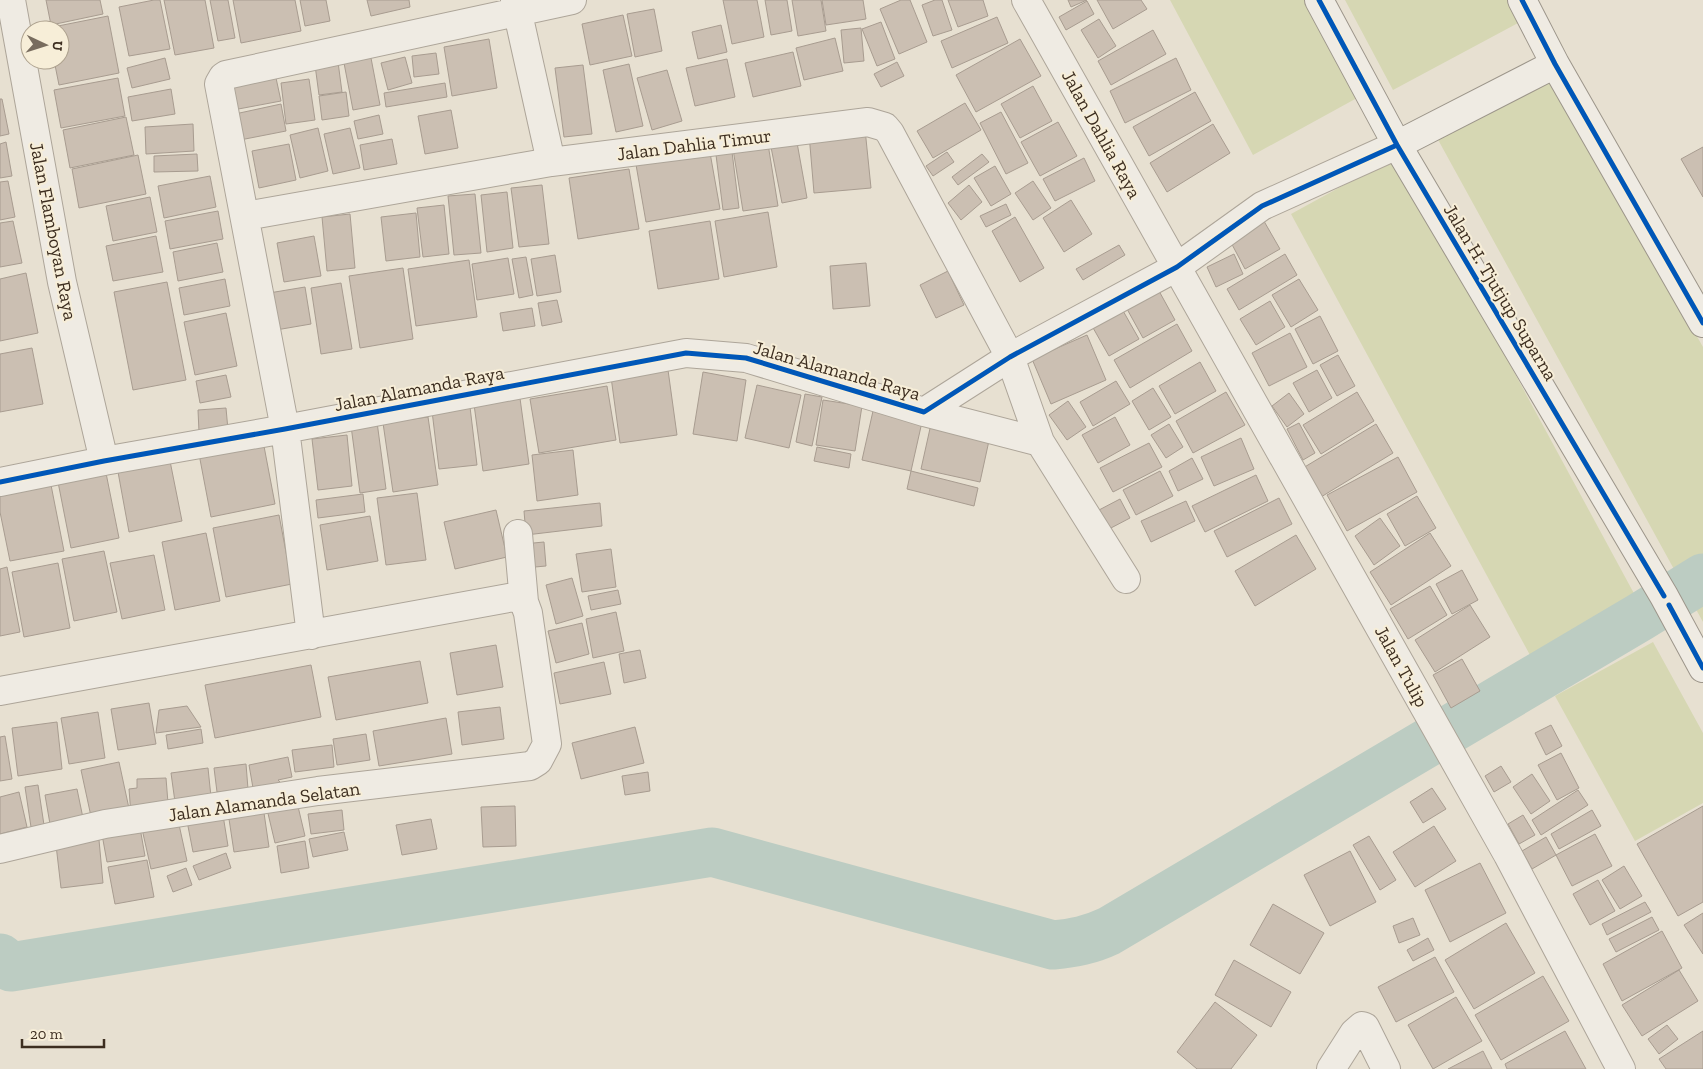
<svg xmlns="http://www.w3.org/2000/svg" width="1703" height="1069" font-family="'Zilla Slab',serif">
  <rect width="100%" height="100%" fill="#e7e0d1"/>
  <path fill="#d6d7b3" d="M1170,0H1304L1357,98L1253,155Z
    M1345,0H1520L1531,16L1393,90Z
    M1550,78L1703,347V622L1436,136Z
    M1397,156L1637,599L1531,657L1291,214Z
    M1653,642L1703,733V803L1635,841L1555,696Z"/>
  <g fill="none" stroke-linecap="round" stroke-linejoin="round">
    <path stroke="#bcccc2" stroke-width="49" d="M0,958L11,967L712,852L1053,945C1074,943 1090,940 1109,931L1640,617L1703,578"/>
  </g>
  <path fill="#cbbfb2" stroke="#a89c90" d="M46,0H100L103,14L51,25Z
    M154,0H160L170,49L129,56L119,7Z
    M164,0H205L214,48L175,55Z
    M210,0H228L235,38L218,41Z
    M233,0H295L301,31L241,43Z
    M300,0H326L330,21L305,26Z
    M367,0H409L410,7L371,16Z
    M723,0H757L764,37L732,44Z
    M765,0H787L792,31L771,35Z
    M792,0H821L826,31L798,36Z
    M822,0H863L866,19L826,25Z
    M901,0H910L927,42L899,54L880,9Z
    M935,0H942L952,30L933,36L922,5Z
    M948,0H983L988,16L958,27Z
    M1068,0H1087L1071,7Z
    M1097,0H1141L1147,9L1113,29Z
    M1087,1L1094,14L1066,30L1059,17Z
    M654,9L662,51L635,57L627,14Z
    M623,15L632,56L590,65L582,24Z
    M108,16L119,73L59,85L54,60H60V30H49L48,28Z
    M997,17L1008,43L952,68L941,41Z
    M1099,19L1116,46L1098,58L1081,30Z
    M881,22L895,59L877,66L862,29Z
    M721,25L727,52L698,59L692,32Z
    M861,28L864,61L844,63L841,30Z
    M1153,30L1166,54L1111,85L1098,61Z
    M835,38L843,71L804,80L796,48Z
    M489,39L497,88L452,96L444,47Z
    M1020,39L1041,76L976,112L956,75Z
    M793,52L801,86L753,97L745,63Z
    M436,53L439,74L414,77L412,56Z
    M405,57L412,83L388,90L381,63Z
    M165,58L170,79L132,88L127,68Z
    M371,58L380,105L353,110L344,63Z
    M1176,58L1191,90L1125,123L1110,91Z
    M727,59L735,97L695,106L686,68Z
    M338,62L342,92L319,95L315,65Z
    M897,62L904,76L881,87L874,74Z
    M629,64L643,126L616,132L603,70Z
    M583,65L592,134L564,137L555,68Z
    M667,70L682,121L652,130L637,78Z
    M118,78L125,116L61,128L54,90Z
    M276,78L281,101L233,110L228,86Z
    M309,79L315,120L286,124L281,83Z
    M445,83L447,97L386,107L384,93Z
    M1033,86L1052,121L1020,138L1001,104Z
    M171,89L175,114L132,121L128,97Z
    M346,92L349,116L322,120L319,96Z
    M1195,92L1211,121L1149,156L1133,127Z
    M0,99H2L9,134L0,136Z
    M965,103L981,130L933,158L917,131Z
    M281,104L286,131L240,140L235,114Z
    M451,110L458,148L425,154L418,116Z
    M1001,112L1028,163L1006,174L980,123Z
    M379,115L383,134L358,139L354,121Z
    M126,117L134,155L70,168L63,130Z
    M1058,122L1077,156L1040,176L1021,142Z
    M193,124L194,151L146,154L145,127Z
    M1213,124L1230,153L1167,192L1150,163Z
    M318,128L328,171L300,178L290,135Z
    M350,128L360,168L333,174L324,134Z
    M865,129L871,188L814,193L809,134Z
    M796,137L807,198L782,203L770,142Z
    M392,139L397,164L364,170L360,145Z
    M6,142L12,176L0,178V144Z
    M289,144L296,180L259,188L252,151Z
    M768,144L778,206L743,211L733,149Z
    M709,147L720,209L646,222L635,159Z
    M1703,147V197L1681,159Z
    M732,152L739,208L723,210L716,155Z
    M947,152L954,162L933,176L926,166Z
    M197,154L198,171L154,172V156Z
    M982,154L989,162L958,185L952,177Z
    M138,155L146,194L79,208L72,169Z
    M1084,158L1095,181L1055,201L1043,179Z
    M995,166L1011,194L991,206L974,178Z
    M629,169L639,229L578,239L569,178Z
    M210,176L216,207L164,218L158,186Z
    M8,181L15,217L0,220V182Z
    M1033,181L1051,208L1033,220L1015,193Z
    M542,185L549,244L519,247L511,188Z
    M969,185L982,202L961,220L948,203Z
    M507,192L513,248L487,252L481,195Z
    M475,194L481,253L454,255L448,196Z
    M150,197L157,232L113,241L106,206Z
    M1071,200L1092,234L1064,252L1043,218Z
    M1006,204L1011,215L986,227L980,216Z
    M444,205L449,254L423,257L417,208Z
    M218,211L223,239L170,249L165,221Z
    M768,212L777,267L724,277L715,221Z
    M416,213L420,257L386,261L381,217Z
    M350,214L355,268L327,271L322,217Z
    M1261,216L1280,249L1245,269L1227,235Z
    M1015,217L1044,268L1020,282L992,231Z
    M13,221L22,263L0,267V223Z
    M710,221L719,279L658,289L649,231Z
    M156,236L163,272L113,281L106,246Z
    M314,236L321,276L284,282L277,243Z
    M217,243L223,272L178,281L173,252Z
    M1119,245L1125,255L1083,280L1076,269Z
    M1234,254L1243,274L1216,287L1207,267Z
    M1285,254L1297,275L1239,310L1227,289Z
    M555,255L561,292L537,296L531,259Z
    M526,257L533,295L519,298L512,259Z
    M508,258L514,294L477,300L472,264Z
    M469,260L477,317L416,326L408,269Z
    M866,263L870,306L833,309L830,266Z
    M403,268L413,339L360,348L349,276Z
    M948,271L964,305L936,318L920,285Z
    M26,273L38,333L0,341V279Z
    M225,279L230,306L184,315L179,288Z
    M1299,279L1318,310L1291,327L1272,295Z
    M167,282L186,380L133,390L114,292Z
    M341,283L352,349L321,354L311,288Z
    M305,287L311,324L276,330L269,293Z
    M1159,291L1175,320L1143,338L1127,309Z
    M557,300L562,322L542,326L538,303Z
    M1270,301L1285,327L1256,345L1240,319Z
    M532,308L535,326L503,331L500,313Z
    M1122,309L1139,339L1109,356L1092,326Z
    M226,313L237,366L195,375L184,322Z
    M1320,316L1338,351L1313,364L1295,329Z
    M1177,324L1192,351L1130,388L1114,360Z
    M1290,333L1307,367L1269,386L1252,353Z
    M1087,335L1106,380L1051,404L1032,359Z
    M32,348L43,404L0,412V354Z
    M1338,355L1355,386L1337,396L1320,365Z
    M1200,362L1216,391L1175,414L1159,386Z
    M668,370L677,435L620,443L611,377Z
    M1317,370L1332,398L1309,412L1293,383Z
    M703,372L746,380L737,441L693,434Z
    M226,375L231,397L200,403L196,381Z
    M1116,381L1130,404L1093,426L1080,402Z
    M757,385L801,395L789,448L745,438Z
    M607,386L616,440L539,453L530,399Z
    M1153,388L1171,417L1149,430L1132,401Z
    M519,391L529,464L483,471L473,397Z
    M1226,392L1245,425L1193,453L1176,421Z
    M1357,392L1374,421L1321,454L1303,425Z
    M1289,393L1304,414L1287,427L1272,406Z
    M805,394L822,397L812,446L796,442Z
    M823,400L862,406L855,451L816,445Z
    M1068,401L1086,427L1067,440L1049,415Z
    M470,407L477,465L439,469L432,411Z
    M226,408L228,430L199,432L198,410Z
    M873,411L922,422L911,471L862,460Z
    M428,417L438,485L393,492L383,423Z
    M1115,417L1130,445L1098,463L1082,435Z
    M377,422L386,489L360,493L351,426Z
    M1299,423L1315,453L1303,460L1287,429Z
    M931,424L990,436L980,482L921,469Z
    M1169,424L1183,447L1166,458L1151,435Z
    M1376,424L1393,453L1321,497L1303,468Z
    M347,435L352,486L318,490L312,439Z
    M1241,438L1254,469L1214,486L1201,457Z
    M263,441L275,504L211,517L199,454Z
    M1149,443L1162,467L1113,492L1100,468Z
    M817,447L851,454L849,468L814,461Z
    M573,450L578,495L537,501L532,455Z
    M1398,457L1417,492L1347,531L1327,495Z
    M1192,458L1203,479L1178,491L1169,471Z
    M170,461L182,521L129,532L118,472Z
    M105,468L119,538L71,548L57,477Z
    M911,471L978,488L974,506L907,489Z
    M1160,471L1173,496L1136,515L1123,490Z
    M1256,475L1268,501L1205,532L1192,506Z
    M51,485L64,551L10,561L0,512V496Z
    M417,493L426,560L386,565L377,498Z
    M363,494L365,512L318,518L316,500Z
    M1417,496L1436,528L1405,546L1387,514Z
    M1279,498L1292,524L1227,557L1214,531Z
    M1120,499L1130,518L1109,529L1099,510Z
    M1186,501L1195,521L1151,542L1141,521Z
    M600,503L602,526L526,535L524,511Z
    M496,510L507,557L455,569L444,522Z
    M279,515L292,584L226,597L213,528Z
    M370,516L378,561L327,570L320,525Z
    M1380,518L1400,546L1374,565L1355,536Z
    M206,533L220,601L175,610L162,542Z
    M1430,533L1451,566L1391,605L1370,572Z
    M1296,535L1316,569L1255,606L1235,571Z
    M544,542L546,566L524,568L523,544Z
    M611,549L616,587L582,592L576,554Z
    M104,551L117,612L74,621L62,559Z
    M154,555L165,610L122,619L110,563Z
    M58,563L70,628L24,637L12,572Z
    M7,567L20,632L0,636V569Z
    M1462,570L1478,600L1452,614L1436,584Z
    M572,578L583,616L556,624L546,585Z
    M1430,586L1447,615L1408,639L1390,609Z
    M618,590L621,604L591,610L588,596Z
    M1470,605L1490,637L1435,672L1415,640Z
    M616,612L624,651L593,658L586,619Z
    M582,623L589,654L556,663L548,631Z
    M496,645L503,687L457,695L450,653Z
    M640,650L646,678L624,683L619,654Z
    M1462,659L1480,691L1451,708L1433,675Z
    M420,661L428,703L336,720L328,677Z
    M604,662L611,694L560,704L554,673Z
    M311,665L321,717L215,738L205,685Z
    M149,703L156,744L118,750L111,709Z
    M187,706L201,727L156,733L159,710Z
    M500,707L504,739L462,745L458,712Z
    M98,712L105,758L69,764L61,718Z
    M446,718L452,754L379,766L373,731Z
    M57,722L62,769L18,776L12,728Z
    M1551,725L1562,746L1546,755L1535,733Z
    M635,727L644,763L581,779L572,743Z
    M201,729L203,743L168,749L166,735Z
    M366,734L370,760L337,765L333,739Z
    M5,736L12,779L0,781V737Z
    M332,745L334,767L295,772L292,750Z
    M1561,753L1579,788L1557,800L1538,765Z
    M288,757L292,777L278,780L281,783L253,788L249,765Z
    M119,762L130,813L92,821L81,770Z
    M246,764L248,789L217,792L214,768Z
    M1501,766L1511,782L1494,792L1485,776Z
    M208,768L211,797L175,802L171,773Z
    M648,772L650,791L625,795L622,776Z
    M1532,774L1550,801L1531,814L1513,787Z
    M166,778L168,803L131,815L129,789L137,788V779Z
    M38,785L44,825L31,827L25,787Z
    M1432,788L1446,809L1423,823L1410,802Z
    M77,789L83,818L50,824L45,795Z
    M1578,790L1588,805L1541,835L1532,820Z
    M19,792L27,827L0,834V797Z
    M296,798L305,836L275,843L266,805Z
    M515,806L516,846L483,847L481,807Z
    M1703,806V902L1678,916L1637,844Z
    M222,809L228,846L193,852L186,816Z
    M342,810L344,830L311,834L308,814Z
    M1592,810L1601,826L1559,849L1551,834Z
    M264,813L269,847L234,852L229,819Z
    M1523,815L1535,835L1519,844L1508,824Z
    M431,819L437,849L402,855L396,825Z
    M178,820L187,861L151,869L142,829Z
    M139,822L145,856L107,862L101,829Z
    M1434,826L1456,861L1415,887L1393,852Z
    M344,832L348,850L313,857L309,839Z
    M1595,834L1612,866L1572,886L1556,855Z
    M1369,836L1396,880L1380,890L1353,845Z
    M1546,837L1556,855L1532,869L1522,851Z
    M99,840L103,883L61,888L56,845Z
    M305,841L309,868L281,873L277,846Z
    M1350,851L1376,902L1330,926L1304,875Z
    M226,853L231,868L199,880L193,866Z
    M147,860L154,897L115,904L108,867Z
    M1480,863L1506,913L1450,942L1425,890Z
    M1624,866L1642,896L1620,909L1602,880Z
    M186,868L192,885L173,892L167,876Z
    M1598,880L1615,911L1590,925L1573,894Z
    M1645,902L1651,912L1607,935L1602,924Z
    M1273,904L1324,933L1300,974L1250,945Z
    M1703,913V954L1684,925Z
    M1652,917L1659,930L1616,952L1609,939Z
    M1413,918L1420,935L1399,943L1393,926Z
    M1506,923L1535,973L1474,1009L1445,960Z
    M1662,931L1682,968L1622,1001L1603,964Z
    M1428,938L1434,950L1413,961L1407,950Z
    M1435,957L1454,992L1396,1022L1378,987Z
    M1234,960L1291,992L1271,1027L1215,995Z
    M1679,970L1698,1001L1642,1036L1622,1005Z
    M1543,976L1569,1021L1501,1060L1475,1015Z
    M1456,997L1482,1041L1433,1069L1408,1025Z
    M1215,1002L1257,1035L1231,1069H1197L1177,1052Z
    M1667,1025L1678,1039L1659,1054L1648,1039Z
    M1565,1031L1586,1069H1507L1505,1064Z
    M1703,1031V1069H1666L1659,1059Z
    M1483,1051L1492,1069H1448Z"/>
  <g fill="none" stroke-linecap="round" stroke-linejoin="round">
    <defs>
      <path id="street" d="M11,0L62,282L104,461
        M515,0L551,162
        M1026,0L1508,855L1621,1069
        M245,216L551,162L868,122L885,127L890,133L1010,357L1040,442L1126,579
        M924,412L1040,442
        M0,482L104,461L285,429L686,353L746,358L924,412L1010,357L1177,267L1262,206L1397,145
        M518,534L524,602
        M311,635L285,429L219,84L223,77L226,75L572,0
        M0,691L514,597L524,602L528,613L547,744L538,761L530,766L318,791L105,824L0,849
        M1331,1069L1354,1033L1362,1026L1365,1027L1386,1069"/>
      <path id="secondary" d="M1319,0L1397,145L1664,596L1703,668
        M1522,0L1555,64L1703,323
        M1397,145L1555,64"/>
    </defs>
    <use href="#street" stroke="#ada599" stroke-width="30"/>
    <use href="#secondary" stroke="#9c958a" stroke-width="30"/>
    <use href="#street" stroke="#efebe3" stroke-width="28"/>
    <use href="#secondary" stroke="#efebe3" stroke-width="28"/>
    <defs>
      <path id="cycleway" d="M1319,0L1397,145L1664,596
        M1522,0L1555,64L1703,323
        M0,482L104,461L285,429L686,353L746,358L924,412L1010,357L1177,267L1262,206L1397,145
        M1669,605L1703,668"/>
    </defs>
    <use href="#cycleway" stroke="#f7eed8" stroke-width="8"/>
    <use href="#cycleway" stroke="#0057b8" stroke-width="5"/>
  </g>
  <g text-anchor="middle" stroke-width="4" stroke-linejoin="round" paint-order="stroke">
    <g font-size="19" fill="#3d2e20" stroke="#f7eed8">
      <text transform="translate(1102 134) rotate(61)" y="7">Jalan Dahlia Raya</text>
      <text transform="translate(694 144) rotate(-7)" y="7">Jalan Dahlia Timur</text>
      <text transform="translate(54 231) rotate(79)" y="7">Jalan Flamboyan Raya</text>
      <text transform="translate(1501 292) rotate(59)" y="7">Jalan H. Tjutjup Suparna</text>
      <text transform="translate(837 370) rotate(16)" y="7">Jalan Alamanda Raya</text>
      <text transform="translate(419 388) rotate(-11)" y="7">Jalan Alamanda Raya</text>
      <text transform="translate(1402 666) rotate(61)" y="7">Jalan Tulip</text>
      <text transform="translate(264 801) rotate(-8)" y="7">Jalan Alamanda Selatan</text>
    </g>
  </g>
  <g transform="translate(45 45) rotate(94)"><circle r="24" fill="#f7eed8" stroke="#ada18e"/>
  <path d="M0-4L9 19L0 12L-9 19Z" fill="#786c5e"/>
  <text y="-8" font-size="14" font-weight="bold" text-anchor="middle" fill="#3d2e20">U</text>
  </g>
  <path d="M22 1039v8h82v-8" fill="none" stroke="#3d2e20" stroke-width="2.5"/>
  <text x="30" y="1039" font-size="15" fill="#3d2e20" stroke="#f7eed8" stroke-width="4" paint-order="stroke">20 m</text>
</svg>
